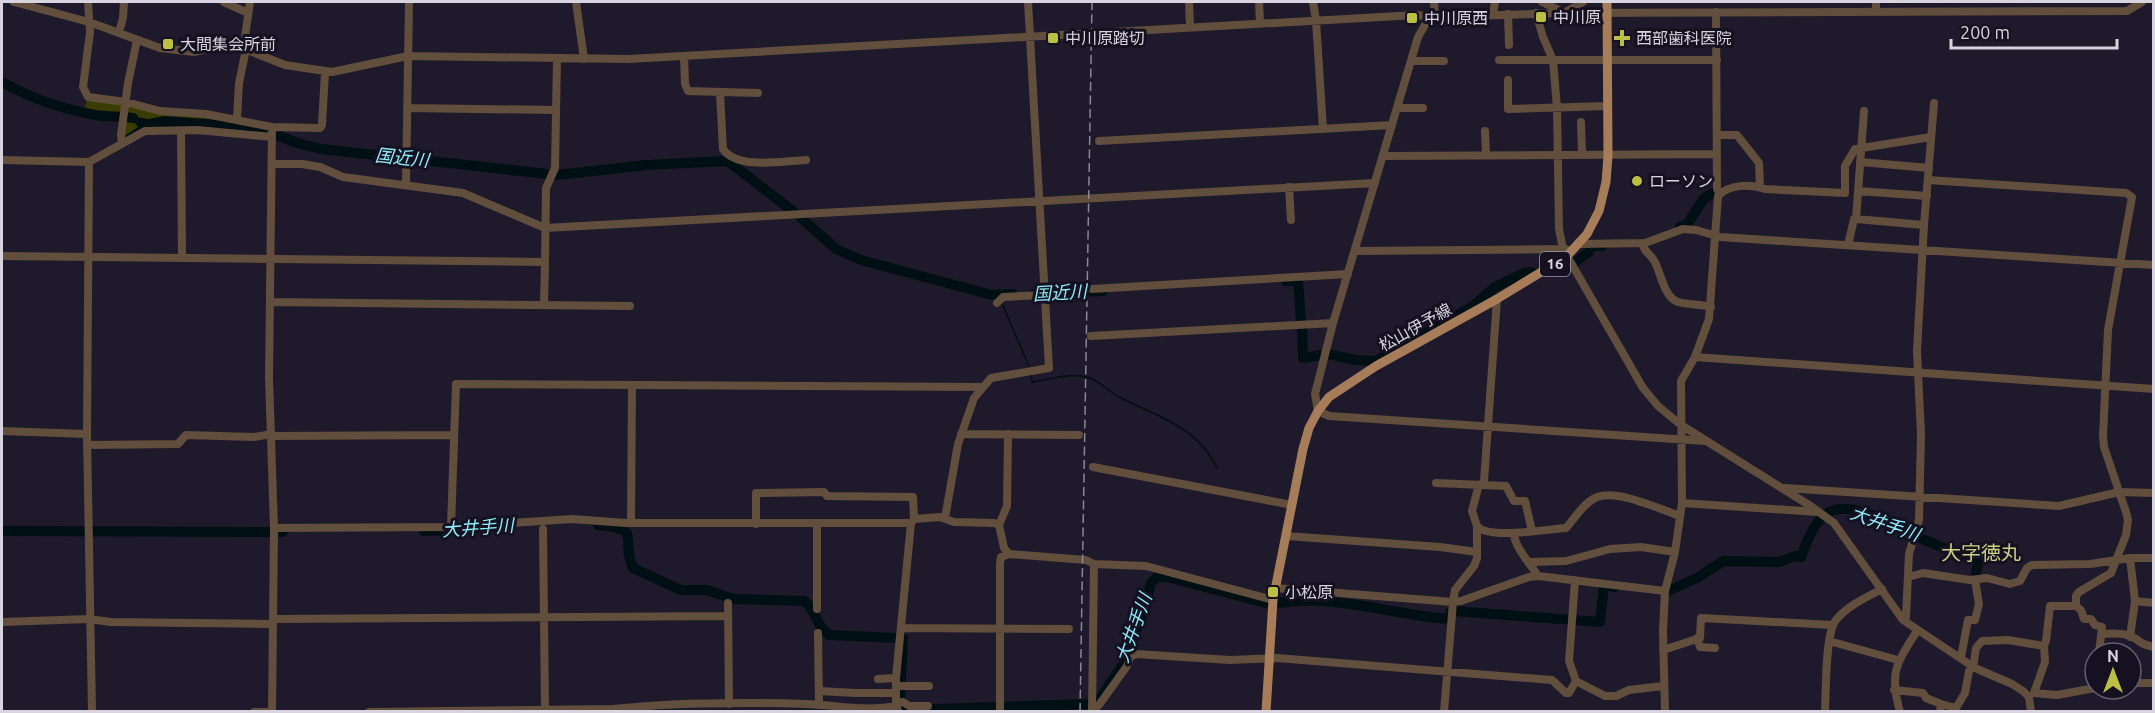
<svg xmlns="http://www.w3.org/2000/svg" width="2155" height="713" font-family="Ubuntu,'Noto Sans JP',sans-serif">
  <rect width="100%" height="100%" fill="#1e1a2b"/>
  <path fill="#3a3d01" d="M87,99L262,126L149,130L124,140L126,113L102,112L85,108Z"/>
  <path fill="#000f13" d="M126,115L148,119L165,116L220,120L267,128L270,133L204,127H156L124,140L123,137L138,127L133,121L125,118Z"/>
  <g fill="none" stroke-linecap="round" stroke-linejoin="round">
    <path stroke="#000f13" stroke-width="1.5" d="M1001,301L1030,369
      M1031,373L1032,382C1051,379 1068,373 1087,377C1099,380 1108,391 1119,397C1158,417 1197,426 1217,468"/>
    <path stroke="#000f13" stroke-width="10" d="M2,82C30,98 63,109 95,115C108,117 121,116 133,118
      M265,130L297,143L321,149L557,175L647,165L725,161L729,162L794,212
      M799,216L836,249L861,260L992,295L1013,294
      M1680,227L1686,226L1704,198L1717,191
      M1574,263L1589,252L1592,246H1602
      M1286,281L1298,280L1301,322
      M1034,294L1103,291
      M1302,326L1303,358L1321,355
      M1328,354L1356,360L1376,361L1473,306L1495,287L1524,273L1532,272
      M598,525C645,529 619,539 633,568L681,590H707L733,599L805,601C816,611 816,626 829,635L898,638
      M2,531L283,532
      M424,531L462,530
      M1668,591L1697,578L1723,561L1779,562L1795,556L1801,557C1807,541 1816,515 1834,510C1859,503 1898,528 1920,538C1939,546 1957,554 1976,560L1978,563L1976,572
      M1280,603C1336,594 1393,615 1449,619L1451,611
      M1454,611L1600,622L1604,585L1614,587
      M903,638L900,700L905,710L1088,704L1096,703L1099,700L1124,663L1144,611L1151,583L1158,576L1167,577L1266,603"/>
    <path stroke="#624e3c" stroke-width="8" d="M14,2L89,22L160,48L194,52L220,46H237L285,65L332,72L408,56L629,59L1417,15L1435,17L1564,13L2127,11L2142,2
      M88,2L90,32L83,87L88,97L126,102L160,111L206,114L272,127L269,378L274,528L272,712
      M224,2L248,13
      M576,2L584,59
      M1189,2L1190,27
      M1259,2L1260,23
      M1313,2L1316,20L1323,129
      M1434,2L1435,17
      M1542,2L1563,12
      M1876,2V12
      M1566,12L1583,2
      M1716,12L1717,189L1720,194
      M1536,13L1543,37L1553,60L1557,108L1559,229L1563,249L1643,388L1658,406L1681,425L1812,507L1834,523L1903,620L1975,668L2012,684L2023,691L2029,697L2031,712
      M1493,14L1495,2
      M1508,14L1509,45
      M1435,17L1425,25L1418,37L1333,323L1315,394L1318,411L1329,416L1705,441
      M119,32L123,18L124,2
      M684,56L685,84L688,91L758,93
      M1499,60H1717
      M1411,61H1444
      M1508,80V109L1608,106
      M720,93L723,149C737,170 783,161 806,160
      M408,108L556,110
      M1398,108H1423
      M237,119L239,83L245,54V37L250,2
      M1581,122L1582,155
      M272,127L320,128L322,125L325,72
      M181,131L182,258
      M1485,131L1486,155
      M1717,135H1737L1759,163L1760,187
      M1099,141L1392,125
      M122,142L121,135L128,83L137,40
      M1384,156L1717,154
      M2,160L89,162L145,131L197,130L272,137
      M89,162L87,434L92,712
      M1860,162L1929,168
      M272,164H302L320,167L343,177L463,193L545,228L1375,183
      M1928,180L2126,193L2132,197L2108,330L2103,436L2104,447L2126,512L2128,520L2126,535L2111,573L2079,592L2076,596V606H2050L2046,641L2044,646L2045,662L2034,693L2057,695L2095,688
      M406,185L409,2
      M1289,187L1291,220
      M1858,191L1927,196
      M1856,219L1924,225
      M1643,243C1643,252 1651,254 1655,262C1661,274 1664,297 1678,302C1688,305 1700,304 1711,307
      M1580,244L1645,243L1683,229L1696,230L1720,237L2154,265
      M1848,245L1854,219H1856L1864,111
      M1355,251L1566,249
      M2,256L545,262L546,188L555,168L557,59
      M1092,289L1348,274
      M270,302L630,306
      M997,303L1003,297L1044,295
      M544,305L545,262
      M1091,336L1333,323
      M1695,357L2154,389
      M2,431L87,434
      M961,434L1079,435
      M272,436L454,435
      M87,445L178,444L186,435L254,437L272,434
      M1093,467L1292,505
      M1436,483L1506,486L1514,501H1525L1532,531
      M1785,488L2059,506L2119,492L2154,493
      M1682,503L1818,512
      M945,518L958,444L974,398L991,378L1049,368L1028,2
      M914,519L940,517L954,522L994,523L999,525L1004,548L1009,554L1086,560L1094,564L1146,566L1273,600
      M631,523L632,385
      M756,524V493L824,492L827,496L913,497L914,519L911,523L896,678V701L898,712
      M999,525L1007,506L1008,434
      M1477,526C1488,540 1548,529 1566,528C1574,519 1584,503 1595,498C1616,488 1659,509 1680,516
      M451,527L456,384L983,387
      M274,528L451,527L572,519L626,523H911
      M543,529L545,709
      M1514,533C1514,547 1530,563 1538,576
      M1286,536L1440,547L1477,552
      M2130,558H2154
      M1529,562L1566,561L1610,549L1641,547L1675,552
      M1908,577L1923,573L1970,580L1987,578L2010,584L2020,581L2027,568L2032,565L2090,564L2130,558L2135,601L2154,603
      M1575,580L1569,661L1576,681
      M1275,588L1453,602L1461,601L1529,577L1538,576L1665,591
      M728,603L729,704
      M2076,606L2081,610L2084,619H2091L2095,625L2102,627L2099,653
      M817,609V523
      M273,619L727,616
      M1903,620L1906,617L1909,554L1919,520L1921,435L1917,351L1924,225L1934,103
      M2,622L89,619L111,622L273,624
      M902,628L1069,629
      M818,633L819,704
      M2102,634C2112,633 2127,632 2136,639C2144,645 2143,644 2154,647
      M2130,637L2135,601
      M1697,638L1700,647L1715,648
      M1829,641L1898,660
      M1663,650L1700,638L1701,618L1832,625
      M1961,657L1968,620H1975L1979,604L1975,580
      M878,679L896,678
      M2131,683H2154
      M896,686H929
      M1894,690L1923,693L1926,698L1941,704
      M819,691L856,693H896
      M896,703L903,702L909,706H928
      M1093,710L1099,705L1127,666L1130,657L1136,654L1230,660L1277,658L1552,680L1566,693H1569L1576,681L1605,696H1616L1629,690L1663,686
      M254,712H272
      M369,712L613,709C676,702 742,702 806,704C836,705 866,712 897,706
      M1000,712V563L1001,557L1009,554
      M1092,712L1094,564
      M1444,712L1453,602L1455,590L1474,566L1477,558V526L1472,511L1478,488L1484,481L1497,299
      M1665,712L1663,631L1665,591L1675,552L1682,503L1681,381L1695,357L1709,319L1718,196C1729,184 1751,184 1765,189L1845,193V166L1855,149L1931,137
      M1825,712C1826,693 1825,632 1836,620C1847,606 1867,597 1882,589
      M1900,712C1889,672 1896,664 1917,631
      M1940,712L1941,704L1956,708L1965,693L1969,671L1974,662L1976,648L1982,641L2008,640L2044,646"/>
    <path stroke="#a77d59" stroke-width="9" d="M1266,712L1273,600L1303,449L1309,428L1318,411L1329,397L1376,366L1497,299L1566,257L1587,234L1599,211L1606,182L1608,156L1607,2"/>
    <path stroke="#8b8796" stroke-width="1.5" stroke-dasharray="9 4.5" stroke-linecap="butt" d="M1080,712L1092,2"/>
  </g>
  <g fill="#bcbf44" stroke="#151121" stroke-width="2">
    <rect x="1535" y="11" width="12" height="12" rx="3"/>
    <rect x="1406" y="12" width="12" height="12" rx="3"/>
    <rect x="1047" y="32" width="12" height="12" rx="3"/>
    <path d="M1619 29h6v6h6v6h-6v6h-6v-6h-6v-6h6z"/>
    <rect x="162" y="38" width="12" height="12" rx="3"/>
    <circle cx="1637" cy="181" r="6"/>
    <rect x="1267" y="586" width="12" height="12" rx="3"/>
  </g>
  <g text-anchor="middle" stroke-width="6" stroke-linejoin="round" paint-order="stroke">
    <rect fill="#151121" stroke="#9d9aa7" stroke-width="1.5" x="1540" y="252" width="30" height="24" rx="4.5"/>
    <g font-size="15" font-weight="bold" fill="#d7d4e0">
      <text x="1555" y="269">16</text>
    </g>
    <g font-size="16" fill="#d7d4e0" stroke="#151121" text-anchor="start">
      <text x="1553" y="23">中川原</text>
      <text x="1424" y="24">中川原西</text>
      <text x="1065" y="44">中川原踏切</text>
      <text x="1636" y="44">西部歯科医院</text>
      <text x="180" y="50">大間集会所前</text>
      <text x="1649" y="187">ローソン</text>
      <text x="1285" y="598">小松原</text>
    </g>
    <g font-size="16" fill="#d7d4e0" stroke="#151121">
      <text transform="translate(1415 327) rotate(-29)" y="6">松山伊予線</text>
    </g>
    <g font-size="18" font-style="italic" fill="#8cecf9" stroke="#151121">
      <text transform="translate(402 158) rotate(6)" y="6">国近川</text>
      <text transform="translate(1060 293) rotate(-3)" y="6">国近川</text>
      <text transform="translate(1885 524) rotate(19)" y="6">大井手川</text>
      <text transform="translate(478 528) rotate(-4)" y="6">大井手川</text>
      <text transform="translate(1134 628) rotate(-70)" y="6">大井手川</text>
    </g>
    <g font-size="20" fill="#cbcf82" stroke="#151121">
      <text x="1981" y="560">大字徳丸</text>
    </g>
  </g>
  <rect width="2155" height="713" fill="none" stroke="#d7d4e0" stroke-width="6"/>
  <g transform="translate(2113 671)"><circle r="28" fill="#151121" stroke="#635f6d" stroke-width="1.5"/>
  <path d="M0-4.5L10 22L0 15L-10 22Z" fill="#bcbf44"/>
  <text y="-9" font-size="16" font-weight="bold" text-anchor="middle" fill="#d7d4e0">N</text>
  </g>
  <path d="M1951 39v9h166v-9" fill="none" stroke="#d7d4e0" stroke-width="3"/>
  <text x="1960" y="39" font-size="18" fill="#d7d4e0" stroke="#151121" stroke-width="4.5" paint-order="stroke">200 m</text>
</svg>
